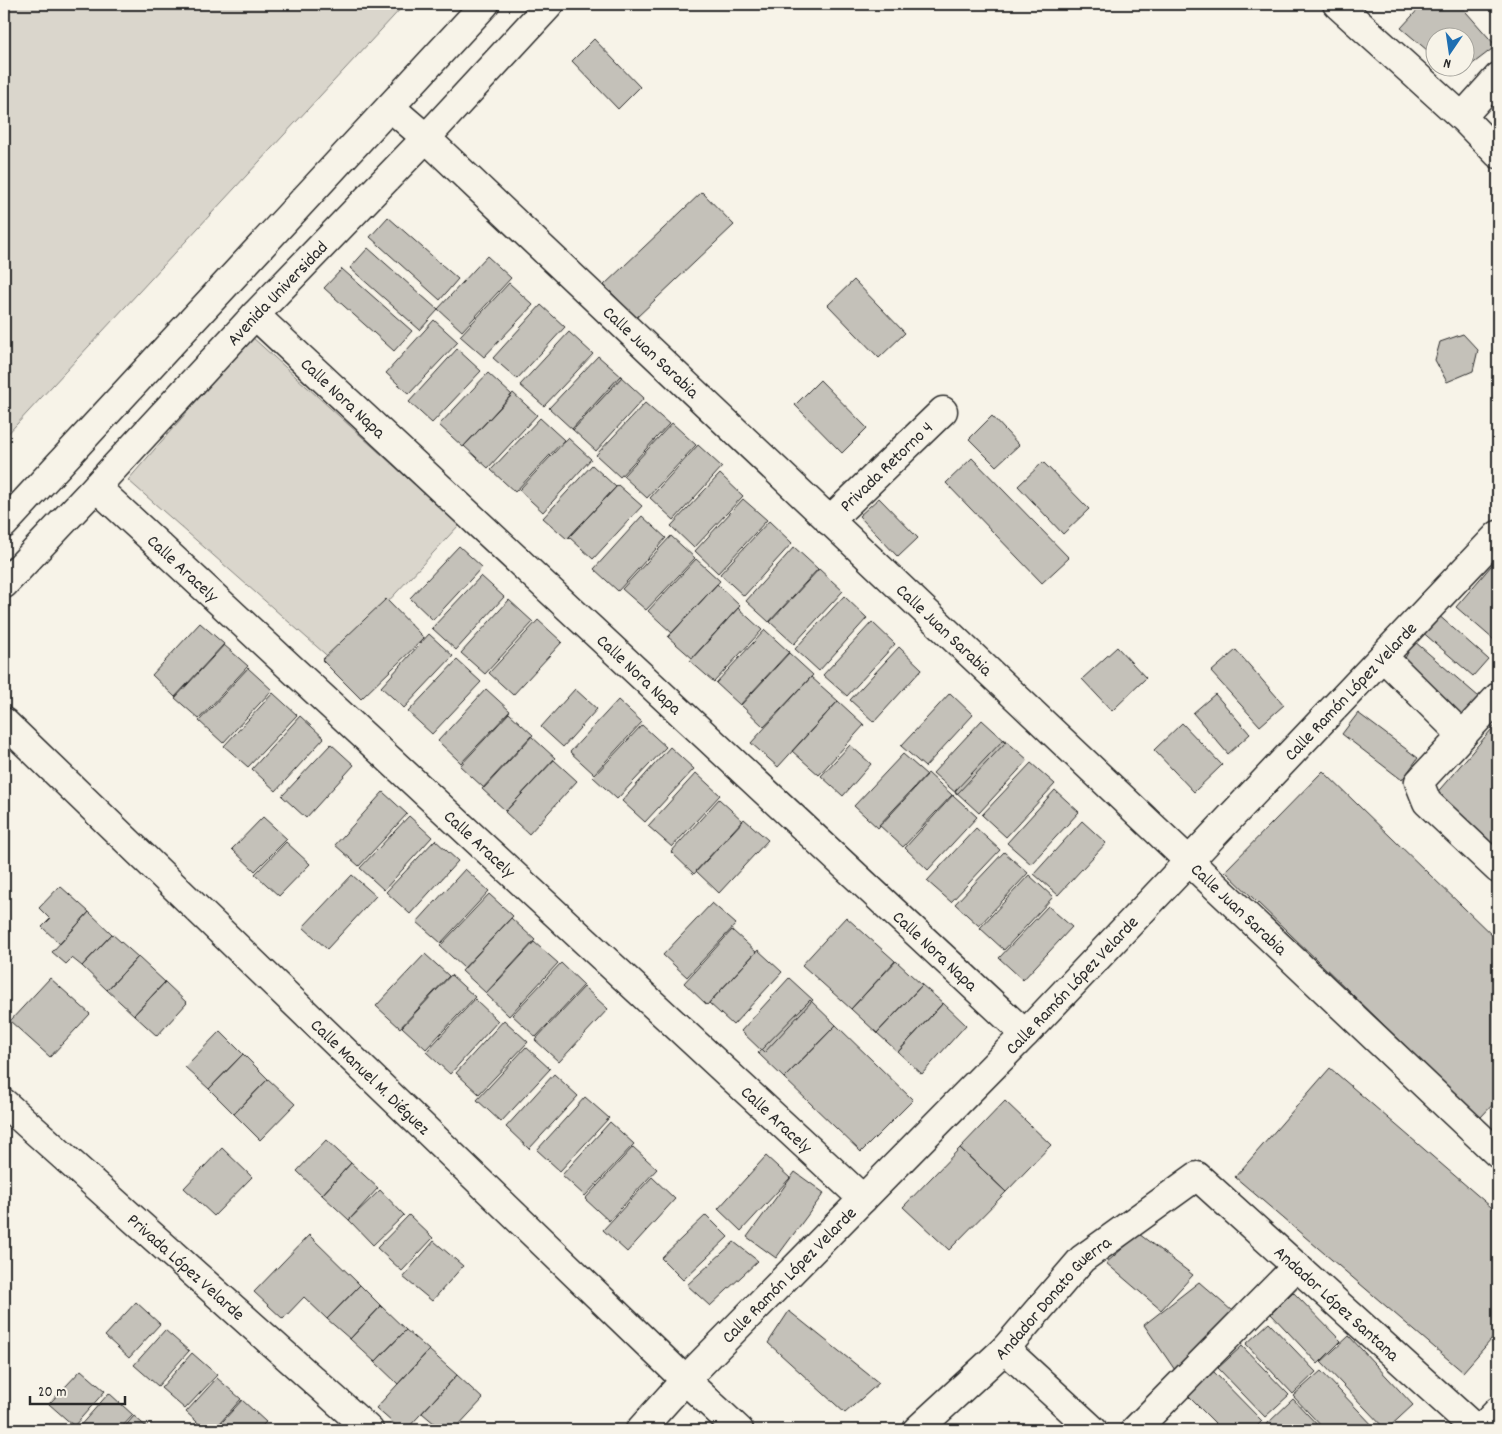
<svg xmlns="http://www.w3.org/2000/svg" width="1502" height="1434" font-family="Dekko,sans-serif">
  <rect width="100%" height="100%" fill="#f7f3e8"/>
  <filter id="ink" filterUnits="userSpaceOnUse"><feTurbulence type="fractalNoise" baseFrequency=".02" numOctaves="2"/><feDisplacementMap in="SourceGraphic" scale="10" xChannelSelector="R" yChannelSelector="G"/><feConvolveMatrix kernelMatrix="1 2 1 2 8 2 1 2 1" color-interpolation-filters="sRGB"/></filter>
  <g filter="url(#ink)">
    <path fill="#dad6cc" stroke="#82807c" d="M4,4H405L4,438Z
      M252,337L459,525L333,661L128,480Z"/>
    <path fill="#c4c1b9" stroke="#2b2b2b" d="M1423,4H1459L1496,46L1458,75L1449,68H1464V38H1434V56L1401,28Z
      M594,39L640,87L618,109L572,61Z
      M702,192L734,225L636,318L604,285Z
      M388,217L458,279L440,300L370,237Z
      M368,248L438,310L420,330L350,268Z
      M487,256L511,278L462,331L438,309Z
      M342,269L412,331L394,351L324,288Z
      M854,280L905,333L879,358L828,305Z
      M509,283L533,305L484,357L460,336Z
      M541,305L565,327L517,379L493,358Z
      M434,320L458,342L409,394L386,373Z
      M569,332L593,354L544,406L520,385Z
      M1463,334L1478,350L1473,371L1447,382L1435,360L1440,342Z
      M457,349L481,371L432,423L409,402Z
      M598,356L622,377L573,430L549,408Z
      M488,373L512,395L463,447L439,425Z
      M620,376L644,398L596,451L572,429Z
      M820,380L867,428L842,453L795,405Z
      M513,393L537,415L488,468L464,446Z
      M645,403L669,424L620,477L596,455Z
      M992,416L1019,445L996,466L969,439Z
      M540,418L564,440L515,492L491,470Z
      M672,423L696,445L647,498L623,476Z
      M568,438L591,459L543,512L519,490Z
      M698,445L722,467L674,520L650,498Z
      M972,458L1069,558L1042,583L946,483Z
      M1043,462L1089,509L1063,534L1018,486Z
      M592,465L616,487L567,539L543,518Z
      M720,474L743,496L694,548L671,526Z
      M618,485L642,506L593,559L569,537Z
      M879,498L918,538L898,557L859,516Z
      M743,499L767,520L718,573L695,551Z
      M642,516L666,538L618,591L594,569Z
      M769,521L792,543L744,596L720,574Z
      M671,536L695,558L646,610L622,589Z
      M459,546L482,567L433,620L410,598Z
      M794,547L818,569L769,622L746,601Z
      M696,559L720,581L672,633L648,611Z
      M1497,559L1498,635L1494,640L1456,607Z
      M819,569L843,591L794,644L770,622Z
      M481,576L504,597L456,650L432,628Z
      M717,584L740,606L692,658L668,637Z
      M844,596L867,618L819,671L795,649Z
      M386,599L424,638L361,699L322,660Z
      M509,600L533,622L485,674L461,653Z
      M738,608L762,630L714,682L690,661Z
      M1436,613L1488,659L1473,676L1420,630Z
      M538,620L562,642L513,695L489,673Z
      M872,622L895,644L847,696L823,675Z
      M200,623L224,644L175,697L152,675Z
      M765,630L789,652L740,705L716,683Z
      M429,634L453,656L404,708L381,687Z
      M1414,641L1479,697L1459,719L1403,662Z
      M224,645L248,666L199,719L175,698Z
      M899,647L922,669L874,722L850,700Z
      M1117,647L1146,678L1112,711L1082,679Z
      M1236,650L1284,705L1260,726L1211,672Z
      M789,653L813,675L764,727L741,705Z
      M457,660L481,682L432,734L408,712Z
      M248,668L272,690L223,743L199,721Z
      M811,677L838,701L778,767L751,743Z
      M486,689L510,711L461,763L438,741Z
      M575,689L597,709L563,747L541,727Z
      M273,693L297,715L248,767L224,746Z
      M950,693L973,715L925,767L901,746Z
      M1215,694L1250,734L1228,754L1193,713Z
      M618,700L642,722L594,774L570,752Z
      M838,701L864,725L819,775L792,751Z
      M509,713L533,735L484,788L460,766Z
      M1358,713L1418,758L1402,780L1342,734Z
      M300,716L324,738L276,791L252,769Z
      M982,720L1006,742L957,794L933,773Z
      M1498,722V862L1428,803Z
      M1182,723L1222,765L1194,792L1154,750Z
      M642,725L666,747L617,799L593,777Z
      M531,736L555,758L506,811L482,789Z
      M1004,739L1028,760L979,813L955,791Z
      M331,744L354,765L306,818L282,796Z
      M850,745L871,764L843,796L821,776Z
      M670,747L694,769L645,822L622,801Z
      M903,754L927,775L878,828L854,806Z
      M554,760L577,781L529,834L505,812Z
      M1031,763L1055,784L1006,837L982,815Z
      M1323,771L1498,941V1099L1480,1118L1225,871Z
      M696,773L720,795L672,847L648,826Z
      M928,773L952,795L903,847L879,825Z
      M1055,790L1079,812L1031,864L1007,843Z
      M383,792L407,814L359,866L335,845Z
      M953,795L977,817L928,870L905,848Z
      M719,799L743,821L694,874L671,852Z
      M409,816L432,837L384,890L360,868Z
      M263,817L287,839L255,871L232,849Z
      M744,819L768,840L719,893L696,871Z
      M1082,821L1106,843L1058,895L1034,874Z
      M976,828L1000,850L951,902L927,881Z
      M435,840L458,861L410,914L386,892Z
      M286,842L310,864L279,896L255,874Z
      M1004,852L1028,873L979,926L955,904Z
      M465,869L489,891L441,943L417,922Z
      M352,875L376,896L327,949L303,927Z
      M1029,875L1053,897L1004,950L980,928Z
      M60,886L89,912L60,944L42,927L50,919L39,908Z
      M489,894L513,916L464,968L440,946Z
      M712,903L736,924L687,977L663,955Z
      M1048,906L1072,927L1023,980L999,958Z
      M89,912L112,934L82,966L72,958L66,964L52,952Z
      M846,917L895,961L851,1009L802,965Z
      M511,918L535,940L486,993L462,971Z
      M732,930L756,952L707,1005L684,983Z
      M112,934L138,957L107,990L82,966Z
      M534,942L558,963L509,1016L486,994Z
      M758,950L782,972L733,1025L709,1003Z
      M425,954L449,976L400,1028L376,1006Z
      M138,957L165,982L134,1015L107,990Z
      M896,961L922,985L877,1033L851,1009Z
      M561,963L584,985L536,1037L512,1015Z
      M451,975L475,997L426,1049L402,1027Z
      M50,978L90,1014L50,1057L10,1021Z
      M789,978L813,1000L764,1053L741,1031Z
      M165,982L187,1003L157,1036L134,1015Z
      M922,985L943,1003L898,1052L877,1033Z
      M584,987L608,1009L559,1062L535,1040Z
      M475,999L498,1021L450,1074L426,1052Z
      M810,1000L836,1025L784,1078L758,1053Z
      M943,1003L966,1025L922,1074L898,1052Z
      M504,1020L528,1042L479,1094L456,1073Z
      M836,1025L913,1100L861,1152L784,1078Z
      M220,1031L243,1054L209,1089L185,1067Z
      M526,1047L550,1069L501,1122L477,1100Z
      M243,1054L268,1079L234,1114L209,1089Z
      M1330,1068L1498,1213V1332L1463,1372L1235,1177Z
      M554,1074L578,1096L529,1149L506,1127Z
      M268,1079L295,1104L260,1140L234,1114Z
      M585,1097L609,1118L560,1171L537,1150Z
      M1005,1101L1051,1145L1006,1192L960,1148Z
      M610,1122L634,1144L585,1196L562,1175Z
      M326,1140L351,1163L322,1195L297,1171Z
      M633,1147L657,1169L609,1221L585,1199Z
      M222,1148L252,1177L214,1216L184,1188Z
      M960,1148L1006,1192L949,1250L903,1207Z
      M766,1156L790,1178L741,1231L718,1209Z
      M351,1163L378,1188L349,1220L322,1195Z
      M795,1172L824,1193L776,1258L747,1237Z
      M652,1177L675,1199L627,1252L603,1230Z
      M380,1190L404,1215L373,1245L349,1220Z
      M409,1215L433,1238L402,1271L377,1248Z
      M706,1215L728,1237L683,1280L661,1258Z
      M1139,1234L1193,1275L1161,1310L1106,1263Z
      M309,1235L360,1285L327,1319L304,1297L283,1319L254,1292Z
      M434,1241L463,1266L432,1301L403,1277Z
      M734,1242L758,1261L710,1306L687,1285Z
      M1199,1282L1232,1311L1175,1370L1144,1325Z
      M360,1285L381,1306L350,1339L327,1319Z
      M1293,1292L1341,1341L1318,1364L1271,1314Z
      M136,1302L160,1324L129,1358L105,1336Z
      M381,1306L406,1330L375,1362L350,1339Z
      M789,1311L879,1383L845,1413L768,1343Z
      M1269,1323L1316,1372L1293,1394L1246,1344Z
      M165,1330L189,1351L158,1386L134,1365Z
      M406,1330L429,1350L398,1384L375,1362Z
      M1349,1336L1413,1405L1386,1430L1321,1362Z
      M1242,1346L1289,1395L1265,1417L1218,1368Z
      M429,1350L457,1375L406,1430H401L376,1408Z
      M192,1353L217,1375L185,1409L161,1388Z
      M81,1370L105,1391L74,1426L49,1404Z
      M1212,1370L1262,1421L1253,1430H1222L1187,1395Z
      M1321,1371L1377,1430H1325L1293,1396Z
      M457,1375L483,1399L454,1430H442L422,1413Z
      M217,1378L241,1399L214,1430H206L186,1412Z
      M109,1393L133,1415L119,1430H80L78,1428Z
      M1293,1399L1322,1430H1270L1266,1425Z
      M242,1400L266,1422L258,1430H215Z
      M134,1416L150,1430H122Z"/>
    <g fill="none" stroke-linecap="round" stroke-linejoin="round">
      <defs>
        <g id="street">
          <path d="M1337,4L1462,117L1498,154"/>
          <path id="s1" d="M390,107L426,138L1498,1154"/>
          <path d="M1462,117L1498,77"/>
          <path id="s2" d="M255,315L1025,1034"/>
          <path id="s3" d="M96,487L863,1199"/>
          <path id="s4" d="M829,521L943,411"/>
          <path d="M1383,657L1462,735"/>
          <path d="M1498,697L1419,782L1427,802L1498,869"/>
          <path id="s5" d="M4,722L685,1380L739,1430"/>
          <path id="s6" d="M4,1103L369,1430"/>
          <path d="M1005,1349L1093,1430"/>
          <path id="s7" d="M640,1430L685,1380L1025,1034L1498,535"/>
          <path id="s8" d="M917,1430L1005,1349L1082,1259L1197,1176L1477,1430"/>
          <path d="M1135,1430L1297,1266"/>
        </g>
        <g id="secondary">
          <path d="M4,524L485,4"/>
          <path id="s9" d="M4,584L96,487L255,315L426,138L550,4"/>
          <path d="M1480,1430L1498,1411"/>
        </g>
      </defs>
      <use href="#street" stroke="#2b2b2b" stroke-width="31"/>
      <use href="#secondary" stroke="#2b2b2b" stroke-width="31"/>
      <use href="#street" stroke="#f7f3e8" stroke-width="28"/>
      <use href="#secondary" stroke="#f7f3e8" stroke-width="28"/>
    </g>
  </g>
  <g text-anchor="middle" stroke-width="4" stroke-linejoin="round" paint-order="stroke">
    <g font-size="18" fill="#2b2b2b" stroke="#f7f3e8">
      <text dy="6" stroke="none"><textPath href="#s9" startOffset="399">Avenida Universidad</textPath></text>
      <text dy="6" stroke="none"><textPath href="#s1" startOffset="358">Calle Juan Sarabia</textPath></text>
      <text dy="6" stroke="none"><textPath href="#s2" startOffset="121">Calle Nora Napa</textPath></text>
      <text dy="6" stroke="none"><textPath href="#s4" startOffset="79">Privada Retorno 4</textPath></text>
      <text dy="6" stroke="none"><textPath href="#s3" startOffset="119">Calle Aracely</textPath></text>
      <text dy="6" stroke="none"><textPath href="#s1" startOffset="762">Calle Juan Sarabia</textPath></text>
      <text dy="6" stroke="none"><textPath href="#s2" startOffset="526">Calle Nora Napa</textPath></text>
      <text dy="6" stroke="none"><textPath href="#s7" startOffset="1025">Calle Ramón López Velarde</textPath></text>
      <text dy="6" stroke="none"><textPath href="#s3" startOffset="524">Calle Aracely</textPath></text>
      <text dy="6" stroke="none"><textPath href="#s1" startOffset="1168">Calle Juan Sarabia</textPath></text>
      <text dy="6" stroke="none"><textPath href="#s2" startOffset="931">Calle Nora Napa</textPath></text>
      <text dy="6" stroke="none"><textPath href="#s7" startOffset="620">Calle Ramón López Velarde</textPath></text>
      <text dy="6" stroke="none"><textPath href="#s5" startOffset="510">Calle Manuel M. Diéguez</textPath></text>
      <text dy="6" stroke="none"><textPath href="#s3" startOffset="929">Calle Aracely</textPath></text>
      <text dy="6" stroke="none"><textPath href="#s6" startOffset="245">Privada López Velarde</textPath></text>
      <text dy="6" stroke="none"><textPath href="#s7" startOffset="215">Calle Ramón López Velarde</textPath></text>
      <text dy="6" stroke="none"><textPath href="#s8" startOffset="190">Andador Donato Guerra</textPath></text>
      <text dy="6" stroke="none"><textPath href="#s8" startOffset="569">Andador López Santana</textPath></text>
    </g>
  </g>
  <rect width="1502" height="1434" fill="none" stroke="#f7f3e8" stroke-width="20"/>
  <rect x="10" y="10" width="1482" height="1414" fill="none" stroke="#2b2b2b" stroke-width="2" filter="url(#ink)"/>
  <g transform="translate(1450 52) rotate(193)"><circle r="24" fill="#f7f3e8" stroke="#a5a39c"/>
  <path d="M0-4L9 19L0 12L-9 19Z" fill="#1f6fb2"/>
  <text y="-8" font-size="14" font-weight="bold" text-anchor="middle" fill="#2b2b2b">N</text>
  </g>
  <path d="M30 1396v8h95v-8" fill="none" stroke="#2b2b2b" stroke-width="2.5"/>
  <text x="38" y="1396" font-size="15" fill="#2b2b2b" stroke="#f7f3e8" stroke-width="4" paint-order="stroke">20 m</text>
</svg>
